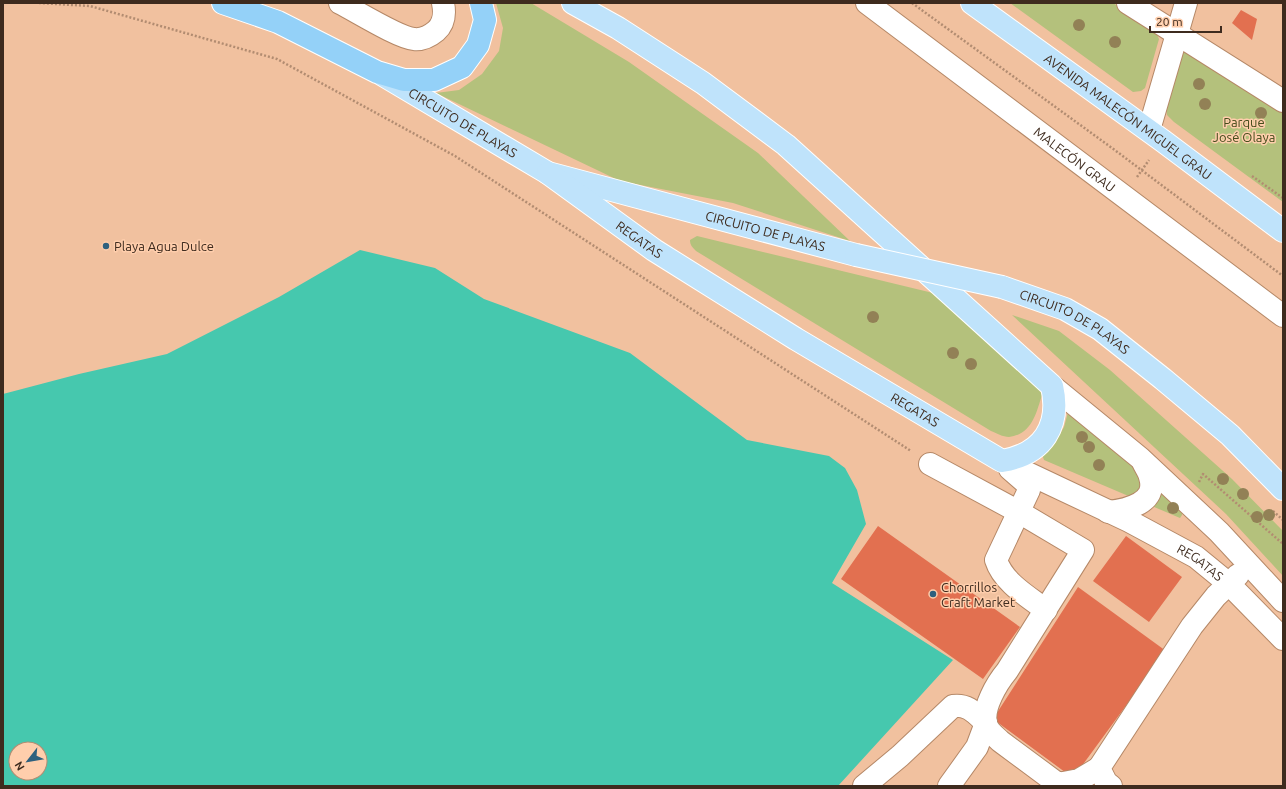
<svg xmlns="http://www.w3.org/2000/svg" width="1286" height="789" font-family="Ubuntu,sans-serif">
  <rect width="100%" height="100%" fill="#f1c19f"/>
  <path fill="#b4c17c" d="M496,3H531L629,62L758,153L850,241L733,203L620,181L436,93L459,90L482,74L499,51L503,28Z
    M1010,3H1113L1154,28L1159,39L1145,88L1141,91L1133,92Z
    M1181,51H1188L1283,112V202L1174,122L1167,115L1166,107Z
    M697,236L933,293L1036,383L1042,395C1036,414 1032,434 1009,437C1003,437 996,433 991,431L696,251C692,247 690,245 690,240Z
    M1012,315L1059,331L1110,370L1232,479L1283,531V576L1226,514Z
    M1070,405L1183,510L1182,515L1180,518L1044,460L1042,454L1057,439L1064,427Z"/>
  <path fill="#46c8ae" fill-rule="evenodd" d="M360,250L435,268L484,299L630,353L747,440L829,456L845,468L857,490L866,524L832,583L953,660L838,786H3V394L79,374L167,354L279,297ZM16,749H40V773H16Z"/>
  <path fill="#e27050" d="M1241,10L1257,19L1252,40L1232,23Z
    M878,526L1020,627L983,679L841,579Z
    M1126,536L1182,577L1149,622L1093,581Z
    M1078,587L1166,651L1073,778L993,719Z"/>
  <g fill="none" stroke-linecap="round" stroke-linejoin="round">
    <defs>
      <g id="minor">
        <path d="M340,3C356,11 399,38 414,39C423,40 430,36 436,31C445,23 445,13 443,3"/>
        <path id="s1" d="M867,3L1283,316"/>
        <path d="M1128,3L1283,101"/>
        <path d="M1149,130L1186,3"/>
        <path d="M1052,386L1140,458L1219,532L1283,601"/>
        <path id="s2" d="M1002,461L1129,521L1196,557L1229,584L1283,639"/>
        <path d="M930,464L1019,512L1083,550L1007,671C997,683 982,708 986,724C988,731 995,736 1000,741L1058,784L1079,780L1099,768"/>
        <path d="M1010,469L1026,483L1029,490L996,560C1003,582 1027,596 1046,610"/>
        <path d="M1108,512C1127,510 1158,503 1150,477C1149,472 1145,467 1143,462"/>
        <path d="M864,786L900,756L953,706C968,704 975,713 986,723L977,747L949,786"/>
        <path d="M1111,786L1106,782L1099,768L1192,626L1216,596L1238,575"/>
      </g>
      <g id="major">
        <path id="s3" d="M972,3L1163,141L1283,231"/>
        <path id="s4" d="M383,75L548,173L856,255"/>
        <path id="s5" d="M548,173L654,250L796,339L1002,461C1043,454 1061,426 1052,386L786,145L703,83L618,28L573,3"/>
        <path id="s6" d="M1002,287L1065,309L1100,329L1163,379L1230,435L1283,489"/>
      </g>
      <path id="highway" d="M223,3L278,22L377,72L404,80H434L462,67L478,45L485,20L481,3"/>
    </defs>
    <use href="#minor" stroke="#b58867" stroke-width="24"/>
    <use href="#major" stroke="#fff" stroke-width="24"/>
    <use href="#highway" stroke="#fff" stroke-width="24"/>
    <path stroke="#b28c71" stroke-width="2.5" stroke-dasharray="2 2" stroke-linecap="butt" d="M39,3L90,6L277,59L455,156L911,451
      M912,3L1112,148L1283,276
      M1252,176L1283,198
      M1137,177L1149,160
      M1199,482L1203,474L1283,544
      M1273,511L1283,520"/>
    <use href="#minor" stroke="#fff" stroke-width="22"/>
    <use href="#major" stroke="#bfe3fb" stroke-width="22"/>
    <use href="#highway" stroke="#94d1f8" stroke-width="22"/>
    <defs>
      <path id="major-bridge" d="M856,255L1002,287"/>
    </defs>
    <use href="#major-bridge" stroke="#fff" stroke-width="24" stroke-linecap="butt"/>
    <use href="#major-bridge" stroke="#bfe3fb" stroke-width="22"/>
  </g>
  <g fill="#928156">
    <circle cx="1079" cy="25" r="6"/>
    <circle cx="1115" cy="42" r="6"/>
    <circle cx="1199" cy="84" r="6"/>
    <circle cx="1205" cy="104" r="6"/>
    <circle cx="1261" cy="113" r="6"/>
    <circle cx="873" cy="317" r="6"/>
    <circle cx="953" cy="353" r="6"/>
    <circle cx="971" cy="364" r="6"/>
    <circle cx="1082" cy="437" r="6"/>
    <circle cx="1089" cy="447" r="6"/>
    <circle cx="1099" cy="465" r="6"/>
    <circle cx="1223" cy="479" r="6"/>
    <circle cx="1243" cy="494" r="6"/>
    <circle cx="1173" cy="508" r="6"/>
    <circle cx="1269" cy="515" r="6"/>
    <circle cx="1257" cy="517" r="6"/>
  </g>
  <g fill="#2e607e" stroke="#ffceac" stroke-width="1.5">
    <circle cx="106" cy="246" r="4"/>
    <circle cx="933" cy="594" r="4"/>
  </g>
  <g text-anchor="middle" stroke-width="3" stroke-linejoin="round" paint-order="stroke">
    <g font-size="13" fill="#3e2b1e" stroke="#ffceac">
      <text dy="5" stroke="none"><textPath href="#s3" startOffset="193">AVENIDA MALECÓN MIGUEL GRAU</textPath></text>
      <text dy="5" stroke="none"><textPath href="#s4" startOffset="93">CIRCUITO DE PLAYAS</textPath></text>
      <text dy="5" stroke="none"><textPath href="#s1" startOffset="260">MALECÓN GRAU</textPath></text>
      <text dy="5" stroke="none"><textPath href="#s4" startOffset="417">CIRCUITO DE PLAYAS</textPath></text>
      <text dy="5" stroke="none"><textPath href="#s5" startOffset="113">REGATAS</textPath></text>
      <text dy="5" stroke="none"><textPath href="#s6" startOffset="81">CIRCUITO DE PLAYAS</textPath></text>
      <text dy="5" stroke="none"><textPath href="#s5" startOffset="437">REGATAS</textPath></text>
      <text dy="5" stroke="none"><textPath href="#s2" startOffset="223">REGATAS</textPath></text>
    </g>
    <g font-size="13" fill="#454c1b" stroke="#ffceac">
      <text x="1244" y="127">Parque<tspan x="1244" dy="15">José Olaya</tspan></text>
    </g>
    <g font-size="13" fill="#3e2b1e" stroke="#ffceac" text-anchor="start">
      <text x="114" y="251">Playa Agua Dulce</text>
      <text x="941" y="592">Chorrillos<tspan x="941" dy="15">Craft Market</tspan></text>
    </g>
  </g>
  <rect width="1286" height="789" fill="none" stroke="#3e2b1e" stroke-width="8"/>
  <g transform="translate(28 761) rotate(239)"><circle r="19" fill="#ffceac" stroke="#b28d73"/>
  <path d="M0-3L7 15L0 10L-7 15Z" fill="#2e607e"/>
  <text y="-6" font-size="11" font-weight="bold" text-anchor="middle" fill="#3e2b1e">N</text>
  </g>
  <path d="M1150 26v6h71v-6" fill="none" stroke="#3e2b1e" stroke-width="2"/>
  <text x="1156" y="26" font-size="12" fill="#3e2b1e" stroke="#ffceac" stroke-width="3" paint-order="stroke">20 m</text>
</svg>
